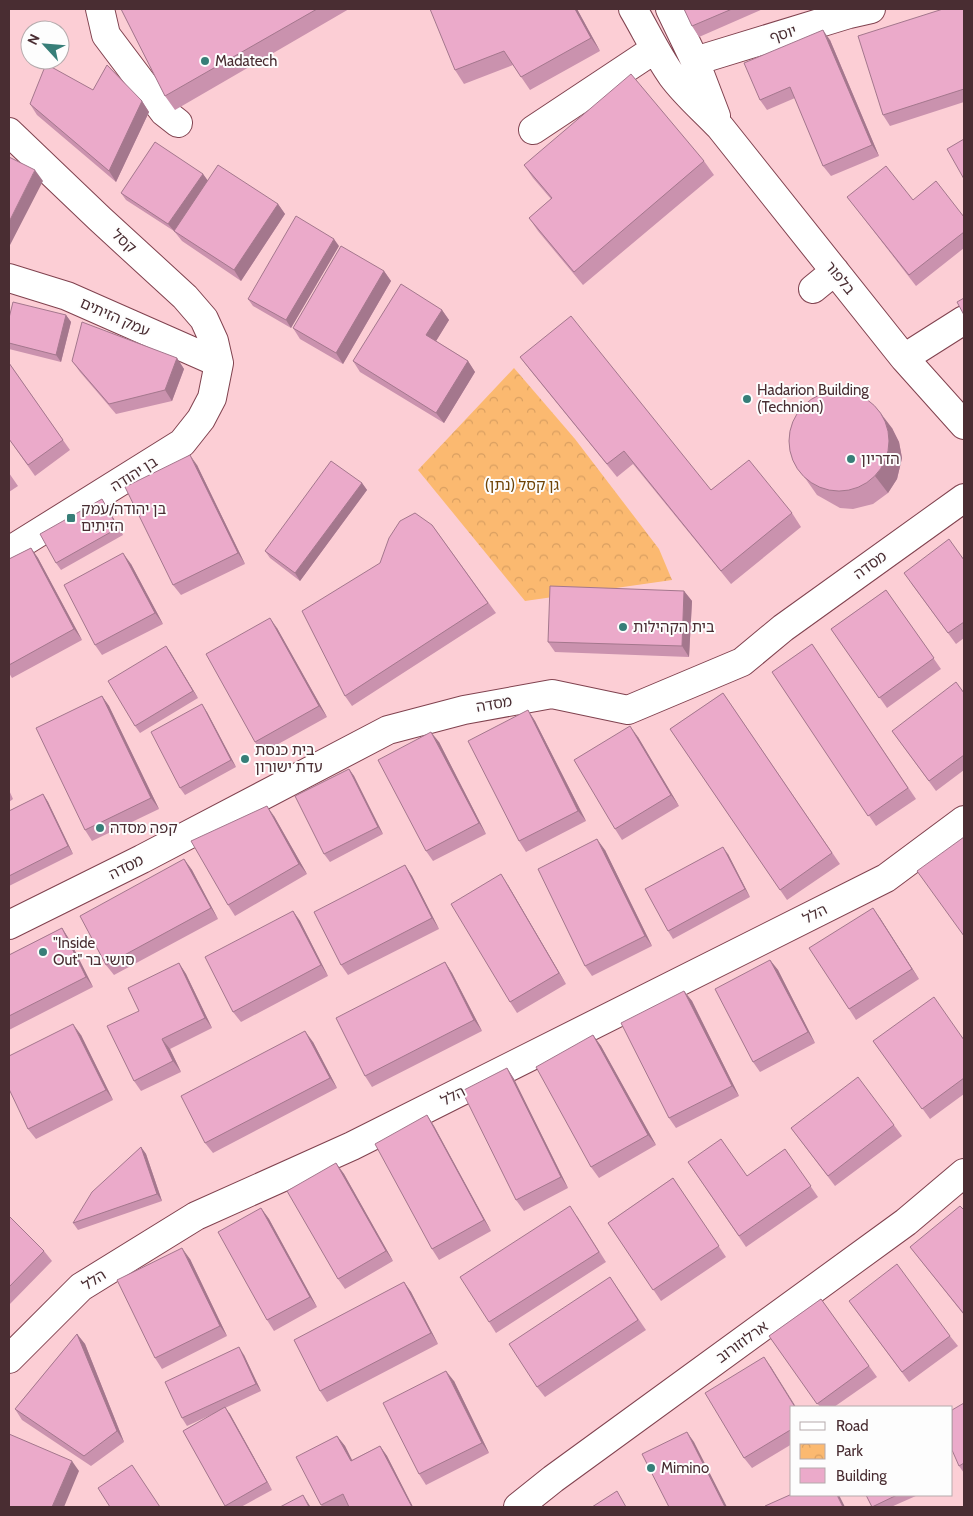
<svg xmlns="http://www.w3.org/2000/svg" width="973" height="1516" font-family="Cabin,'Noto Sans Hebrew',sans-serif">
  <defs>
    <pattern id="park-crowns" width="20" height="18" patternUnits="userSpaceOnUse" patternTransform="scale(1.25)"><rect width="20" height="18" fill="#fbb970"/><path d="M2 6a3 3 0 1 1 6 0M12 15a3 3 0 1 1 6 0" fill="none" stroke="#d99f61"/></pattern>
  </defs>
  <rect width="100%" height="100%" fill="#fcced5"/>
  <path fill="url(#park-crowns)" d="M514,368L575,439L659,549L672,580L525,601L418,470Z"/>
  <g fill="none" stroke-linecap="round" stroke-linejoin="round">
    <defs>
      <path id="minor" d="M100,9L106,35L164,112L178,123
        M633,9C646,31 657,55 672,76C686,95 704,110 720,127L904,358L964,425
        M670,9L695,61L716,116
        M695,61L849,14L871,9
        M533,130L655,49
        M9,132L100,219L185,297L204,319L214,341L219,363L212,398L201,419L182,443L9,551
        M9,278L67,296L219,363
        M813,289L835,271
        M904,358L964,320
        M9,925L142,859L388,730L464,710L552,694L628,710L742,662L783,628L964,498
        M9,1359L81,1287L196,1216L352,1146L886,878L964,820
        M518,1507L553,1479L906,1222L964,1173"/>
    </defs>
    <use href="#minor" stroke="#80424f" stroke-width="30"/>
    <use href="#minor" stroke="#fff" stroke-width="28"/>
  </g>
  <path fill="#ca92ae" d="M121,9H349L175,110L165,96Z
    M577,9L600,51L530,90L513,65L464,84L455,70Z
    M684,9H763L699,37L692,26Z
    M964,9V102L890,126L883,115Z
    M830,40L879,156L831,176L823,166L795,98L767,110L760,100Z
    M142,101L149,112L116,182L37,115L30,104Z
    M704,161L714,175L583,285L538,231L529,218L551,199L533,178L524,165Z
    M203,174L208,181L278,204L285,214L241,281L182,241L174,231L207,182L174,231L126,200L121,193Z
    M847,197L964,217V248L916,286L855,207Z
    M339,246L291,328L253,306L248,299Z
    M384,271L391,281L343,364L300,339L293,328Z
    M442,310L449,320L436,341L468,361L475,372L444,423L360,372L353,361Z
    M66,315L71,322L61,362L9,349V318Z
    M520,357L711,490L792,513L801,527L731,584L633,464L617,477L530,370Z
    M177,358L184,369L172,401L116,414L80,372L72,361Z
    M9,363L70,450L35,476L9,439Z
    M892,428L899,442L902,458L897,479L888,493L873,504L853,509L840,508L817,495L793,461Z
    M197,465L245,564L181,595L173,585Z
    M9,473L18,486L9,492Z
    M362,483L367,490L300,581L270,558L265,551Z
    M107,507L123,535L61,570L56,563Z
    M432,525L496,613L352,706L345,696L380,563Z
    M31,548L38,558L82,640L12,678L9,673V559Z
    M964,560V638L956,644L911,583Z
    M131,564L163,624L102,655L95,645Z
    M886,590L941,669L887,708L831,629Z
    M684,591L692,601L689,657L555,652L548,642Z
    M277,628L327,717L262,753L255,742Z
    M812,644L916,799L876,826L772,672Z
    M166,646L198,698L140,733L135,726Z
    M723,693L840,864L787,900L670,729Z
    M964,693V770L936,791L892,731Z
    M102,696L109,706L159,809L92,841L85,830Z
    M528,710L535,721L586,821L526,852L519,841Z
    M207,712L236,767L185,795L180,788Z
    M638,737L679,806L622,840L615,829Z
    M439,742L486,834L433,861L426,851Z
    M349,769L354,776L383,834L330,862L324,854Z
    M9,790L13,799L9,802Z
    M43,794L48,802L73,854L9,886V811Z
    M274,816L307,874L235,916L228,905Z
    M605,850L652,946L592,976L585,966Z
    M728,854L750,897L673,939L668,931Z
    M184,859L192,870L218,919L114,975L106,965Z
    M405,865L412,876L439,929L348,975L341,965Z
    M508,885L566,984L517,1013L510,1002Z
    M293,911L300,921L328,976L241,1022L233,1012Z
    M880,918L919,979L856,1020L849,1009Z
    M62,928L69,939L93,987L9,1030V955Z
    M770,960L778,970L815,1043L760,1072L753,1062Z
    M445,962L452,973L482,1031L372,1087L365,1076Z
    M179,963L186,974L212,1028L170,1049L181,1072L141,1091L134,1081L139,1011Z
    M684,991L692,1001L739,1096L676,1128L669,1118Z
    M81,1035L113,1100L36,1139L28,1129Z
    M593,1035L601,1046L656,1145L599,1178L591,1167Z
    M964,1040V1094L930,1119L873,1041Z
    M313,1042L337,1088L213,1153L205,1143Z
    M507,1068L514,1079L568,1188L524,1211L516,1200Z
    M427,1115L434,1126L491,1231L439,1260L432,1249Z
    M894,1125L902,1136L835,1186L791,1128Z
    M141,1147L146,1154L162,1201L78,1230L73,1223Z
    M785,1149L818,1197L746,1247L688,1162L747,1176Z
    M336,1163L344,1174L393,1261L345,1289L338,1279Z
    M673,1178L726,1257L661,1301L608,1223Z
    M261,1208L269,1219L317,1307L274,1331L267,1320Z
    M964,1210V1315L918,1257L910,1247Z
    M9,1216L44,1251L52,1261L9,1305Z
    M577,1216L606,1262L496,1333L489,1322Z
    M190,1259L227,1336L162,1369L155,1358Z
    M610,1277L646,1330L545,1397L537,1387Z
    M404,1282L411,1292L438,1344L327,1402L320,1391Z
    M821,1299L877,1377L834,1407H820L769,1336Z
    M849,1301L950,1336L958,1346L909,1382Z
    M77,1334L85,1344L124,1442L91,1466L22,1420L15,1409Z
    M244,1355L261,1391L225,1408L230,1414L272,1490L241,1507H226L183,1431L215,1413L187,1426L182,1418Z
    M771,1367L792,1407V1444L752,1468L744,1458Z
    M454,1381L489,1453L426,1485L419,1474Z
    M964,1403V1473L959,1466Z
    M337,1436L345,1446L352,1460L380,1446L387,1456L413,1507H349L348,1506L346,1507H323L321,1505Z
    M866,1495H918L891,1507H872Z"/>
  <path fill="#a4778d" d="M575,9H577L600,51L591,38Z
    M823,30L830,40L879,156L872,145Z
    M142,101L149,112L116,182L109,171Z
    M35,170L43,181L9,247V222Z
    M203,174L208,181L174,231L168,224Z
    M278,204L285,214L241,281L234,270Z
    M334,239L339,246L291,328L286,320Z
    M384,271L391,281L343,364L336,353Z
    M442,310L449,320L433,346L426,335Z
    M66,315L71,322L61,362L56,355Z
    M177,358L184,369L172,401L165,390Z
    M468,361L475,372L444,423L436,413Z
    M879,411L892,428L899,442L902,458L897,479L888,493L875,476Z
    M190,455L197,465L245,564L238,553Z
    M362,483L367,490L300,581L295,573Z
    M102,499L107,507L123,535L118,528Z
    M31,548L38,558L82,640L74,629Z
    M123,553L131,564L163,624L155,613Z
    M684,591L692,601L689,657L682,646Z
    M270,618L277,628L327,717L319,706Z
    M166,646L171,653L198,698L193,691Z
    M102,696L109,706L159,809L151,798Z
    M202,704L207,712L236,767L231,760Z
    M528,710L535,721L586,821L578,811Z
    M630,726L638,737L679,806L671,795Z
    M431,732L439,742L486,834L479,823Z
    M349,769L354,776L383,834L378,827Z
    M43,794L48,802L73,854L68,846Z
    M267,806L274,816L307,874L299,864Z
    M597,839L605,850L652,946L645,936Z
    M723,847L728,854L750,897L745,889Z
    M184,859L192,870L218,919L211,908Z
    M405,865L412,876L439,929L432,918Z
    M501,874L508,885L566,984L559,973Z
    M873,908L880,918L919,979L912,969Z
    M293,911L300,921L328,976L321,965Z
    M62,928L69,939L93,987L86,977Z
    M770,960L778,970L815,1043L808,1032Z
    M445,962L452,973L482,1031L474,1020Z
    M179,963L186,974L212,1028L205,1018Z
    M684,991L692,1001L739,1096L732,1086Z
    M73,1024L81,1035L113,1100L106,1090Z
    M305,1031L313,1042L337,1088L330,1078Z
    M593,1035L601,1046L656,1145L648,1135Z
    M162,1039L170,1049L181,1072L173,1061Z
    M507,1068L514,1079L568,1188L561,1177Z
    M427,1115L434,1126L491,1231L484,1220Z
    M141,1147L146,1154L162,1201L157,1194Z
    M336,1163L344,1174L393,1261L386,1251Z
    M261,1208L269,1219L317,1307L310,1297Z
    M182,1248L190,1259L227,1336L220,1326Z
    M404,1282L411,1292L438,1344L431,1333Z
    M77,1334L85,1344L124,1442L117,1431Z
    M239,1347L244,1355L261,1391L256,1384Z
    M764,1357L771,1367L796,1407H795Z
    M446,1371L454,1381L489,1453L482,1443Z
    M225,1407L230,1414L272,1490L267,1482Z
    M687,1432L694,1442L727,1507H725Z
    M337,1436L345,1446L358,1472L351,1461Z
    M380,1446L387,1456L413,1507H412Z
    M72,1461L79,1471L64,1507H52Z
    M303,1495L310,1506L311,1507H309Z
    M837,1495H839L845,1507H843Z"/>
  <path fill="#ebaaca" stroke="#a4778d" d="M121,9H317L165,96Z
    M430,9H575L591,38L521,77L504,51L455,70Z
    M684,9H732L692,26Z
    M943,9H964V89L883,115L858,36Z
    M823,30L872,145L823,166L790,87L760,100L744,63Z
    M46,64L93,90L107,65L142,101L109,171L30,104Z
    M631,74L704,161L574,272L529,218L552,198L524,165Z
    M964,139V179L947,149Z
    M155,142L203,174L168,224L121,193Z
    M9,157L35,170L9,222Z
    M218,165L278,204L234,270L174,231Z
    M886,166L913,200L936,181L964,217V232L909,275L847,197Z
    M296,216L334,239L286,320L248,299Z
    M341,246L384,271L336,353L293,328Z
    M401,284L442,310L426,335L468,361L436,413L353,361Z
    M964,298V315L957,302Z
    M13,302L66,315L56,355L9,343V318Z
    M571,316L711,490L749,460L792,513L721,571L624,451L607,464L520,357Z
    M82,322L177,358L165,390L109,404L72,361Z
    M9,363L63,440L28,465L9,439Z
    M789 441a50 50 0 1 1 100 0a50 50 0 1 1-100 0Z
    M190,455L238,553L173,585L125,487Z
    M331,461L362,483L295,573L265,551Z
    M102,499L118,528L56,563L40,534Z
    M415,513L432,525L488,603L345,696L302,611L380,563L389,538L400,521Z
    M949,539L964,560V622L948,633L904,573Z
    M31,548L74,629L9,665V559Z
    M123,553L155,613L95,645L64,585Z
    M550,586L684,591L682,646L548,642Z
    M886,590L934,658L879,698L831,629Z
    M270,618L319,706L255,742L206,654Z
    M812,644L908,788L868,816L772,672Z
    M166,646L193,691L135,726L108,681Z
    M956,682L964,693V755L929,781L892,731Z
    M723,693L832,853L780,890L670,729Z
    M102,696L151,798L85,830L36,728Z
    M202,704L231,760L180,788L151,732Z
    M528,710L578,811L519,841L468,741Z
    M630,726L671,795L615,829L574,760Z
    M431,732L479,823L426,851L378,760Z
    M349,769L378,827L324,854L295,796Z
    M43,794L68,846L9,876V811Z
    M267,806L299,864L228,905L191,841Z
    M964,837V936L917,871Z
    M597,839L645,936L585,966L538,869Z
    M723,847L745,889L668,931L645,889Z
    M184,859L211,908L106,965L80,916Z
    M405,865L432,918L341,965L314,912Z
    M501,874L559,973L510,1002L451,904Z
    M873,908L912,969L849,1009L809,948Z
    M293,911L321,965L233,1012L205,957Z
    M62,928L86,977L9,1016V955Z
    M770,960L808,1032L753,1062L715,989Z
    M445,962L474,1020L365,1076L336,1018Z
    M179,963L205,1018L162,1039L173,1061L134,1081L107,1026L139,1011L128,988Z
    M684,991L732,1086L669,1118L621,1023Z
    M934,997L964,1040V1078L922,1109L873,1041Z
    M73,1024L106,1090L28,1129L9,1089V1056Z
    M305,1031L330,1078L205,1143L181,1096Z
    M593,1035L648,1135L591,1167L536,1067Z
    M507,1068L561,1177L516,1200L462,1091Z
    M858,1077L894,1125L828,1176L791,1128Z
    M427,1115L484,1220L432,1249L375,1144Z
    M721,1139L747,1176L785,1149L811,1186L739,1236L688,1162Z
    M141,1147L157,1194L73,1223L92,1192Z
    M336,1163L386,1251L338,1279L287,1191Z
    M673,1178L719,1246L653,1290L608,1223Z
    M570,1206L599,1252L489,1322L460,1277Z
    M960,1206L964,1210V1314L910,1247Z
    M261,1208L310,1297L267,1320L218,1232Z
    M9,1216L44,1251L9,1287Z
    M182,1248L220,1326L155,1358L117,1280Z
    M897,1264L950,1336L902,1372L849,1301Z
    M610,1277L638,1320L537,1387L509,1344Z
    M404,1282L431,1333L320,1391L294,1340Z
    M821,1299L869,1366L817,1404L769,1336Z
    M77,1334L117,1431L84,1456L15,1409Z
    M239,1347L256,1384L182,1418L165,1382Z
    M764,1357L795,1407H792V1429L744,1458L705,1393Z
    M446,1371L482,1443L419,1474L383,1403Z
    M964,1403V1463L959,1466L952,1450V1410Z
    M225,1407L267,1482L225,1506L183,1431Z
    M687,1432L725,1507H669L642,1454Z
    M9,1434L72,1461L52,1507H9Z
    M337,1436L351,1461L380,1446L412,1507H349L343,1494L321,1505L296,1457Z
    M132,1465L160,1507H110L98,1488Z
    M617,1491L626,1507H592Z
    M792,1494V1495H837L843,1507H765V1506Z
    M303,1495L309,1507H280Z
    M866,1495H897L872,1507Z"/>
  <g fill="#377e78" stroke="#fdfdfd" stroke-width="2">
    <circle cx="205" cy="61" r="5"/>
    <circle cx="747" cy="399" r="5"/>
    <circle cx="851" cy="459" r="5"/>
    <rect x="66" y="513" width="10" height="10" rx="2.5"/>
    <circle cx="623" cy="627" r="5"/>
    <circle cx="245" cy="759" r="5"/>
    <circle cx="100" cy="828" r="5"/>
    <circle cx="43" cy="952" r="5"/>
    <circle cx="651" cy="1468" r="5"/>
  </g>
  <g text-anchor="middle" stroke-width="4" stroke-linejoin="round" paint-order="stroke">
    <g font-size="15" fill="#492d32" stroke="#fdfdfd">
      <text transform="translate(783 34) rotate(-17)" y="5">יוסף</text>
      <text transform="translate(124 241) rotate(42)" y="5">קסל</text>
      <text transform="translate(840 278) rotate(51)" y="5">בלפור</text>
      <text transform="translate(115 317) rotate(24)" y="5">עמק הזיתים</text>
      <text transform="translate(134 474) rotate(-32)" y="5">בן יהודה</text>
      <text transform="translate(870 565) rotate(-36)" y="5">מסדה</text>
      <text transform="translate(494 704) rotate(-10)" y="5">מסדה</text>
      <text transform="translate(126 867) rotate(-27)" y="5">מסדה</text>
      <text transform="translate(815 914) rotate(-27)" y="5">הלל</text>
      <text transform="translate(453 1096) rotate(-27)" y="5">הלל</text>
      <text transform="translate(94 1280) rotate(-33)" y="5">הלל</text>
      <text transform="translate(742 1342) rotate(-36)" y="5">ארלוזורוב</text>
    </g>
    <g font-size="15" fill="#492d32" stroke="#fdfdfd" text-anchor="start">
      <text x="215" y="66">Madatech</text>
      <text x="757" y="395">Hadarion Building<tspan x="757" dy="17">(Technion)</tspan></text>
      <text x="861" y="464">הדריון</text>
      <text x="81" y="514">בן יהודה/עמק<tspan x="81" dy="17">הזיתים</tspan></text>
      <text x="633" y="632">בית הקהילות</text>
      <text x="255" y="755">בית כנסת<tspan x="255" dy="17">עדת ישורון</tspan></text>
      <text x="110" y="833">קפה מסדה</text>
      <text x="53" y="948">"Inside<tspan x="53" dy="17">Out" סושי בר</tspan></text>
      <text x="661" y="1473">Mimino</text>
    </g>
    <g font-size="15" fill="#6e4306" stroke="#fdfdfd">
      <text x="522" y="490">גן קסל (נתן)</text>
    </g>
  </g>
  <rect width="973" height="1516" fill="none" stroke="#492d32" stroke-width="20"/>
  <rect x="790" y="1406" width="162" height="90" fill="#fdfdfd" stroke="#b5aaac"/>
  <rect x="800" y="1422" width="25" height="8" fill="#ffffff" stroke="#b5aaac"/>
  <text x="836" y="1431" font-size="15" fill="#492d32">Road</text>
  <rect x="800" y="1444" width="25" height="15" fill="url(#park-crowns)" stroke="#b5aaac"/>
  <text x="836" y="1456" font-size="15" fill="#492d32">Park</text>
  <rect x="800" y="1468" width="25" height="15" fill="#ebaaca" stroke="#b5aaac"/>
  <text x="836" y="1481" font-size="15" fill="#492d32">Building</text>
  <g transform="translate(45 45) rotate(296)"><circle r="24" fill="#fdfdfd" stroke="#b5aaac"/>
  <path d="M0-4L9 19L0 12L-9 19Z" fill="#377e78"/>
  <text y="-8" font-size="14" font-weight="bold" text-anchor="middle" fill="#492d32">N</text>
  </g>
</svg>
